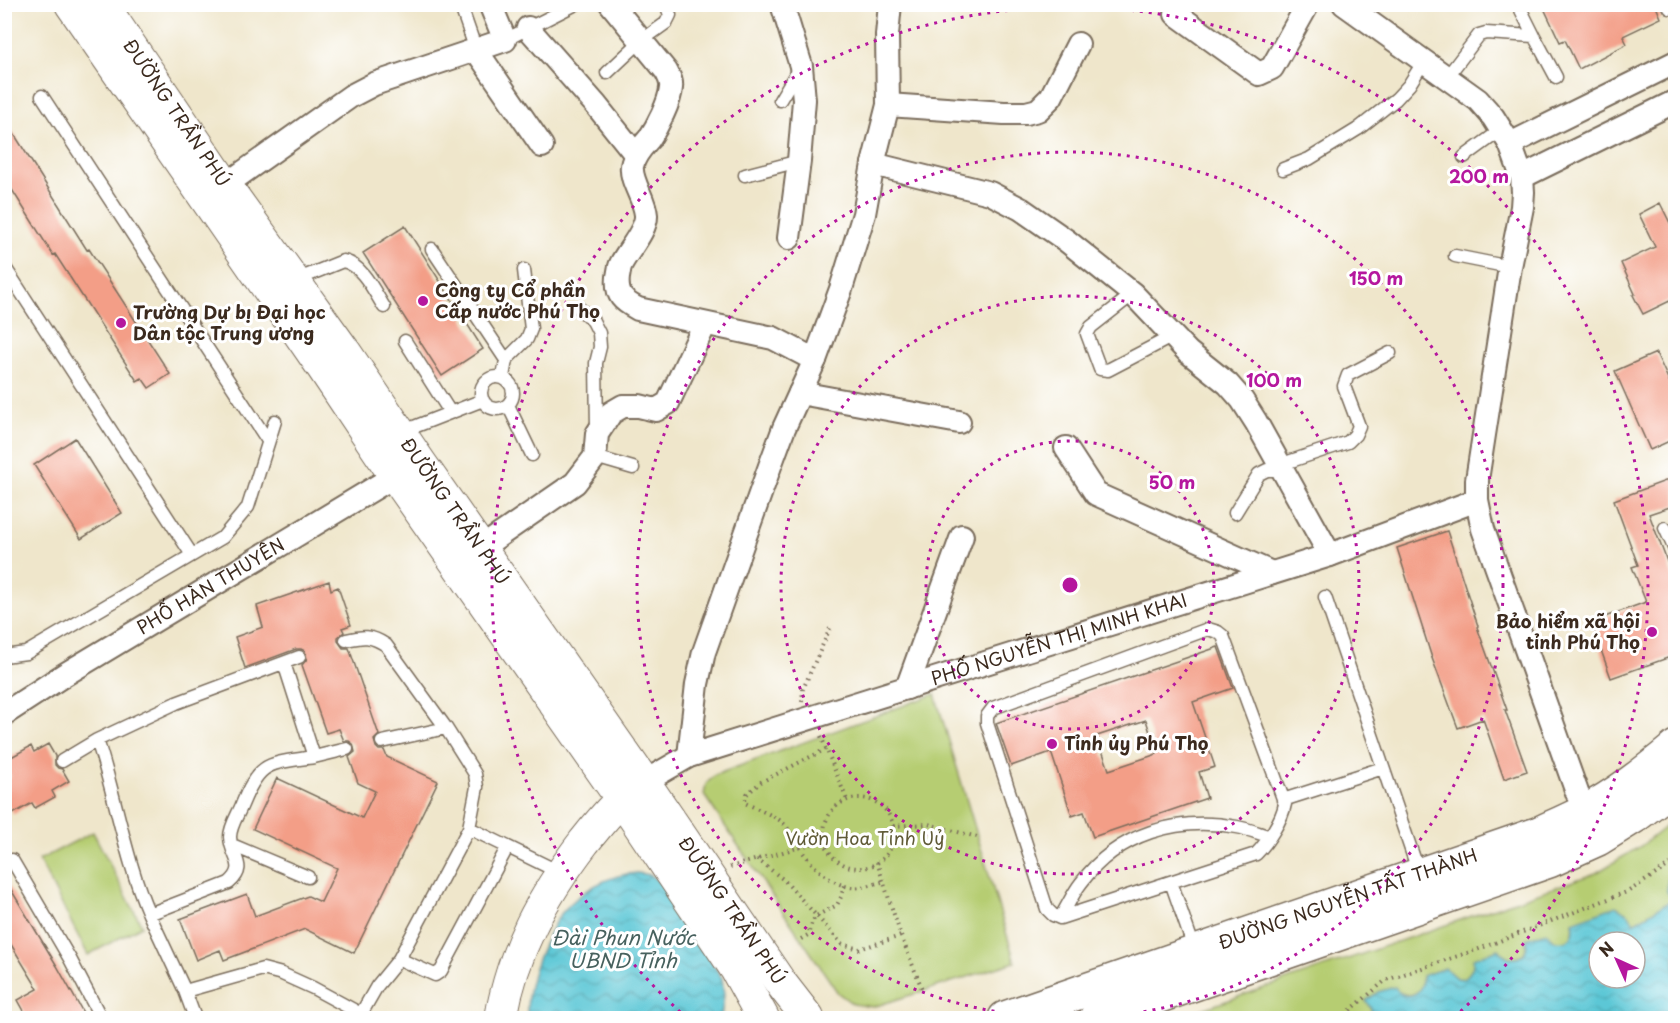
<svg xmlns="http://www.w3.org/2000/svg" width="1680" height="1023" font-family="'Playpen Sans',sans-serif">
  <defs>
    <pattern id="water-waves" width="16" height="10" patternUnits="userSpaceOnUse" patternTransform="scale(1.5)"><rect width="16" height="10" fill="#5cc7d6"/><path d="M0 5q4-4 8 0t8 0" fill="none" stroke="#4da2ad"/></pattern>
  </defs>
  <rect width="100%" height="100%" fill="#fff"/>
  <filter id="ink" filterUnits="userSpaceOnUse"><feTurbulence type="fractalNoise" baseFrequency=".0167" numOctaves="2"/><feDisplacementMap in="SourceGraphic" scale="12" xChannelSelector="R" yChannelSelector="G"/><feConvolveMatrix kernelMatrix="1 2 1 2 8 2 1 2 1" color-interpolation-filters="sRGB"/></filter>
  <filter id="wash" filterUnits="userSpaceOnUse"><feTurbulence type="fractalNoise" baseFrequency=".008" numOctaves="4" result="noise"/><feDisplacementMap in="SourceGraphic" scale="24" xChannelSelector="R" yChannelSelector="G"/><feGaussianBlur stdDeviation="1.35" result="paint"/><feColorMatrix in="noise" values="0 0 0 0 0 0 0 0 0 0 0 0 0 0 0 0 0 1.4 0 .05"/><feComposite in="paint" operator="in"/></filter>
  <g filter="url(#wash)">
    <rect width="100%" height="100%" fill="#efe6cb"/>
    <path fill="#b6cd72" stroke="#787c48" stroke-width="1.5" d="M935,694L1015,962L873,1007L853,1004L838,993L704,795L706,784L715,775Z
      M1675,819V872L1668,879L1667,891L1673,900L1633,923L1573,922C1576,939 1564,948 1550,937L1526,939C1529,955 1517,962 1503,956L1474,966L1470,973L1464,979L1456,978L1445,968L1422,976V988C1414,996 1407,997 1397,991L1366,1001L1371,1008V1018H1177L1596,873L1641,846Z
      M93,832L142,926L88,955L39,860Z"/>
    <path fill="url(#water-waves)" stroke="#4c787a" stroke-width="1.5" fill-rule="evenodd" d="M1675,872V1018H1371V1008L1366,1001L1378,992L1395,987C1404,1003 1425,995 1422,976L1445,968L1456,978L1464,979C1471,972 1474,968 1473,958L1499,949C1510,965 1531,959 1526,939L1546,932L1555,941C1570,943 1576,936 1573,922L1616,906L1629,914L1634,923L1672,900L1667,891L1668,878ZM1599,942H1635V978H1599Z
      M637,873L650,875L662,884L722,978L724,995L721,1018H527C526,988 536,961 549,934C553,927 556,919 561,914C580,891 607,875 637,873Z"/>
    <g id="blocks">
      <path fill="#f39e87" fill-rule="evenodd" d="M1542,4H1655L1661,18L1623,36L1627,44L1579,69L1565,40L1560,42Z
        M4,118L87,250L89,249L170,374L149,388L142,378L137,381L55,254L53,255L4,177Z
        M1660,203L1676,235V298L1643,314L1633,295L1635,294L1621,263L1655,247L1639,214Z
        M405,226L483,349L442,376L363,253Z
        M1656,353L1676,396V438L1650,450L1615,371Z
        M75,438L122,513L81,539L34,465Z
        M1676,477V505L1649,514L1676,585V655L1611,678L1591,622L1646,602L1632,567L1638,565L1614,500Z
        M1447,531L1478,626L1477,627L1507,710H1505L1527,771L1504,779L1483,719L1458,728L1432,658L1397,548Z
        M329,581L331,590L338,587L351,625L342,628L344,632L338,637V641L343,648H349L379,735L374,740L376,747L379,750H384L387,757L438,781L354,953L305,929L224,960L220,950L196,960L180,919L247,894L255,916L308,896L321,902L337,868L253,829L277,778L362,818L375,791L358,783L349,757L355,752L353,744L349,741H344L339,729L326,733L302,665L307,659L305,651L301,649H296L245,668L235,637L263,627L257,606Z
        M1218,647L1233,688L1193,702L1215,767L1199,772L1207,798L1093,837L1084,812L1072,816L1051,752L1011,766L996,723ZM1146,720L1157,754L1109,770L1097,736Z
        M48,744L55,756V765L58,768L62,769L69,781L52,791L55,797L35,808L32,803L13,814L9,807L4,810V780L11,777L4,766V761L31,746L34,752Z
        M4,878L57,966L86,1018H28L18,1000L38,989L4,933Z"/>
    </g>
  </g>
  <g filter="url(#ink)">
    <use href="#blocks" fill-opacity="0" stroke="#7a6c5b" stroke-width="1.5"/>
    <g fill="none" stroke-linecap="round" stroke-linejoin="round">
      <defs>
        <path id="lane" d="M460,4L476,50
          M1290,4L1303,14
          M1518,4L1534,36
          M1668,4L1670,8
          M505,40L576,4
          M607,73L641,41L666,23L670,15L666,4
          M1447,77L1479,35L1486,33L1534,36L1556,77
          M42,96L268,441
          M780,100L798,70
          M1464,157L1501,130
          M1283,169L1309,159L1358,129L1396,99L1409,85L1424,61
          M745,175L799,161
          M432,249L506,360L503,377
          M1455,256L1510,267
          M4,266L192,555
          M296,280L343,261C362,264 375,293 384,307
          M1133,294L1091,327L1087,334L1100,369L1108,370L1173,336
          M579,308L593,321L599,333L600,347L596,363L597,429
          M405,341L450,412
          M506,360L527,339L531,329L524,270
          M481 393a16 16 0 1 1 32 0a16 16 0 1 1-32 0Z
          M508,405L532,455
          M401,432L483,400
          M595,457L633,468
          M1279,465L1348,442L1355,435L1359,426L1344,386L1348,375L1390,353
          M1235,513L1259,474L1267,470H1281
          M1665,528L1676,552
          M1325,597L1419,873
          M1208,629L1218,632L1223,636L1285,804C1282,820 1267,843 1256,854L1060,918L1053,915L1047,909L987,723V716L993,708Z
          M346,640C363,636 371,635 386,645L446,728L475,774L477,787L469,828L561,873
          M4,656L26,653L223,537L248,507L275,421
          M284,663L314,757C268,764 260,760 241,807C237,816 230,827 230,837C231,858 249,866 229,883L149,914L185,991L263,969L282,974L313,988L361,1014
          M97,740C116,797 125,859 149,914
          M382,742L446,728
          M314,757L347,749
          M62,761L97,740L176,703L299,657
          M1283,800L1383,768
          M232,845L308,877
          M12,860L70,959L101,1018
          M1171,882L1195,951
          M1060,918C1067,907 1073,893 1081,883C1118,833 1178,816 1237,827C1248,829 1258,833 1268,836
          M399,959L435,975L441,971L507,848
          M185,991L195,1018
          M346,1018L361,1014L377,986L399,959L469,828"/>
        <g id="street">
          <path d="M611,4L666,71C669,77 672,81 671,88C670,102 657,127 649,139C642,147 634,155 632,166C630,181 645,199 646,215C647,230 628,250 621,264C619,268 619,273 618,277C616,296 623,301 638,309L773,338L815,360"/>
          <path d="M782,4L801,66L804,100L799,161L789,238"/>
          <path d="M1344,4L1478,100L1493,117L1510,144L1522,177L1523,192L1522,207L1510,267L1477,480V500L1483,529L1584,812L1591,824"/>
          <path d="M1176,14L1259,74L1272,68L1308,4"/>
          <path d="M528,28L596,105L636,155"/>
          <path d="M476,50L542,146"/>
          <path d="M888,105L1004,113H1026L1038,110L1051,97L1078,44"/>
          <path d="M1510,144L1676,62"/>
          <path d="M873,164L990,193L1021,209L1067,241L1133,294L1188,352L1228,384L1242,400L1256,422L1330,555"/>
          <path d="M1522,177L1676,101"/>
          <path d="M214,193L351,96L374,84L505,40L490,4"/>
          <path d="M800,393L959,422"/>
          <path d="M1066,448L1096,494L1272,573"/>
          <path d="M481,548L575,483L595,457L597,434L611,413L623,406H639L656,410L668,403L705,324"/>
          <path d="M907,688L962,536"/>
          <path id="s1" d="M4,714L64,675L408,468"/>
          <path d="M689,756L697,684L704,652L770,466L784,428L815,360L841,289L864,214L873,164L888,105L887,35L890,4"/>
          <path id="s2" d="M644,782L689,756L1330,555L1477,500"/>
        </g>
        <g id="secondary">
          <path d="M71,4L323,368L396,477L621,798L736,969L763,1018"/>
          <path id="s3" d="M102,4L225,185L345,352L419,461L644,782L780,982L808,1018"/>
          <path d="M501,1018C513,950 542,897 584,842C601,821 617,801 638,786"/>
        </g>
        <g id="primary">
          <path id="s4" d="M1005,1018L1537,834C1552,827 1568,820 1584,812C1617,795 1647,771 1676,747"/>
          <path d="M1096,1018L1549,861L1598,839L1635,816L1676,785"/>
        </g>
      </defs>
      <use href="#lane" stroke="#7a6c5b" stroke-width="15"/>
      <use href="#street" stroke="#7a6c5b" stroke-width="26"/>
      <use href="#secondary" stroke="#7a6c5b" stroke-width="34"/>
      <use href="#primary" stroke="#7a6c5b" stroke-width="36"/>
      <path stroke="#7a6c5b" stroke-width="4" stroke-dasharray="1.5 4.5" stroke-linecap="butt" d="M802,702L803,689L831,626
        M821,736L847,800
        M826,749L761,782L747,794L745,803C755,808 775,816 782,822C791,830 794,839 800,848C811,865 830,884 850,887C860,889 873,884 882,882
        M824 833a35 35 0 1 1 70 0a35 35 0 1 1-70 0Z
        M893,826L928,824L977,837
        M757,859L784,880L842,944L859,949L901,936
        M877,862L901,936L923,991
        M730,867L825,840
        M801,939L808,935L812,922L816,916L837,905L841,897L844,885
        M1341,1018L1386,980L1479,949L1629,891L1659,872L1676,860"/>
      <use href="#lane" stroke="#fff" stroke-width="12"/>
      <use href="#street" stroke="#fff" stroke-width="22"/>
      <use href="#secondary" stroke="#fff" stroke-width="32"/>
      <use href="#primary" stroke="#fff" stroke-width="33"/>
    </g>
  </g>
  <g fill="none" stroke="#b5179e" stroke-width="3" stroke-dasharray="3 6">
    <circle cx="1070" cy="585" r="144"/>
    <circle cx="1070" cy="585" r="289"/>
    <circle cx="1070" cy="585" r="433"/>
    <path d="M687 1018A578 578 0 1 1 1453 1018"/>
  </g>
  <g fill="#b5179e" stroke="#fff" stroke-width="2">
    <circle cx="423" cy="301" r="6"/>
    <circle cx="121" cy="323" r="6"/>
    <circle cx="1652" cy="632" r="6"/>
    <circle cx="1052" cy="744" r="6"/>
  </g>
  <g text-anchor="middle" stroke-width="6" stroke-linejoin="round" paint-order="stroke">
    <g font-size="18" fill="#3b2a1e" stroke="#fff">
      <text dy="6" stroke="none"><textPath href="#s3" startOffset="132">ĐƯỜNG TRẦN PHÚ</textPath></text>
      <text dy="6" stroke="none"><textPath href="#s3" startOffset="618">ĐƯỜNG TRẦN PHÚ</textPath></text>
      <text dy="6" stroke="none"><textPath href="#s1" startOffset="243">PHỐ HÀN THUYÊN</textPath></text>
      <text dy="6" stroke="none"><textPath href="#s2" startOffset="440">PHỐ NGUYỄN THỊ MINH KHAI</textPath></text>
      <text dy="6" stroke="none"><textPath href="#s4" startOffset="363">ĐƯỜNG NGUYỄN TẤT THÀNH</textPath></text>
      <text dy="6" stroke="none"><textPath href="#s3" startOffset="1104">ĐƯỜNG TRẦN PHÚ</textPath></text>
    </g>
    <g font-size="18" font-weight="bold" fill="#3b2a1e" stroke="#fff" text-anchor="start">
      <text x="435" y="297">Công ty Cổ phần<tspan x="435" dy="21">Cấp nước Phú Thọ</tspan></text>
      <text x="133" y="319">Trường Dự bị Đại học<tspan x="133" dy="21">Dân tộc Trung ương</tspan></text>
      <text x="1640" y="628" text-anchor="end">Bảo hiểm xã hội<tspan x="1640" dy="21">tỉnh Phú Thọ</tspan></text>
      <text x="1064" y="750">Tỉnh ủy Phú Thọ</text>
    </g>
    <g font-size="18" fill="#605b37" stroke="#fff">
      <text x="865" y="845">Vườn Hoa Tỉnh Uỷ</text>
    </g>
    <g font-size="20" font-style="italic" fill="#47615e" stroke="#fff">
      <text x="623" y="945">Đài Phun Nước<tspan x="623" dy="23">UBND Tỉnh</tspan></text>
    </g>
  </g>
  <circle cx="1070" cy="585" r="9" fill="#b5179e" stroke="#fff" stroke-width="3"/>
  <g font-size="18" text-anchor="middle" font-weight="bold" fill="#b5179e" stroke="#fff" stroke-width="6" stroke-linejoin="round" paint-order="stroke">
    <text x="1479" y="183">200 m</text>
    <text x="1376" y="285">150 m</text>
    <text x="1274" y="387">100 m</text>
    <text x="1172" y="489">50 m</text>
  </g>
  <rect width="1680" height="1023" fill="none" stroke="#fff" stroke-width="24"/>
  <g transform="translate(1617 960) rotate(315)"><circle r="28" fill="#ffffff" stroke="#b1aaa5" stroke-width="1.5"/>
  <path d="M0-4.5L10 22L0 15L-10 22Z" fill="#b5179e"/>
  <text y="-9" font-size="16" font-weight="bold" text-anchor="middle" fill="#3b2a1e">N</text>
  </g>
</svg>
